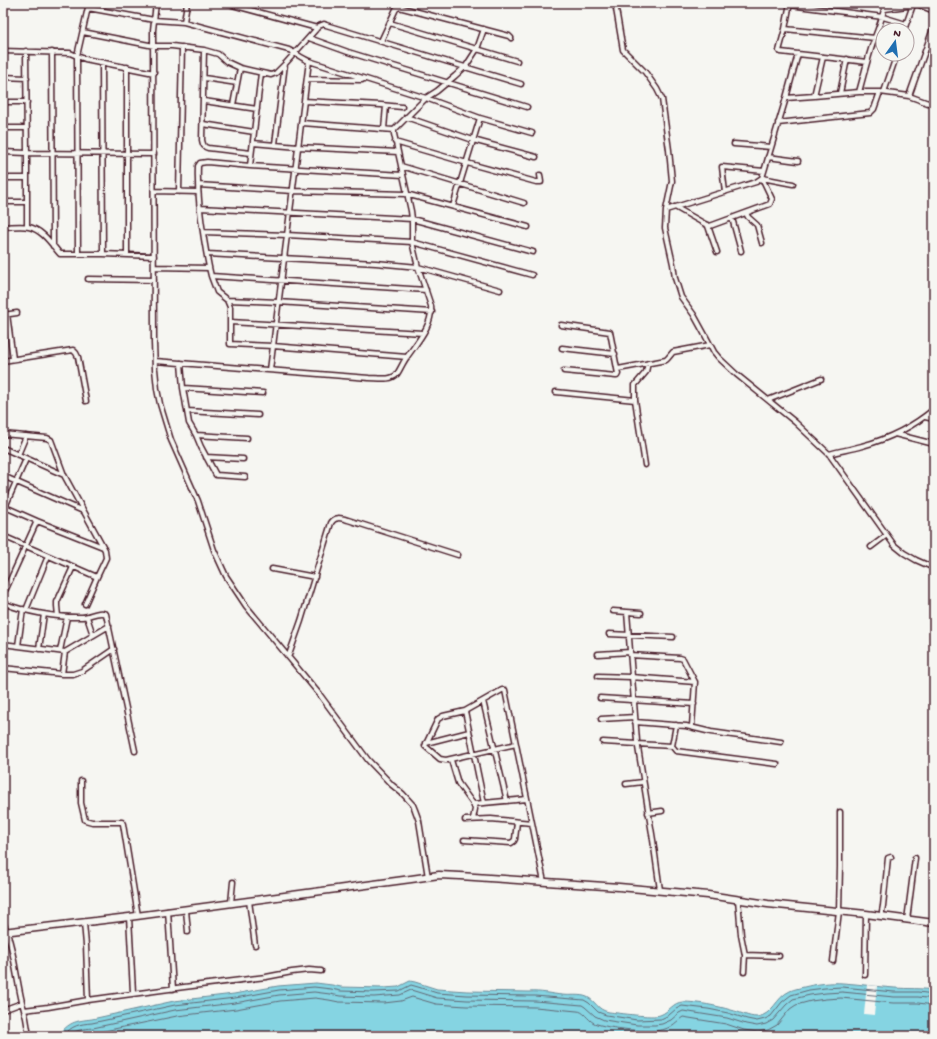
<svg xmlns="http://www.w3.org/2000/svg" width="937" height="1039" font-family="'Gochi Hand',sans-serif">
  <rect width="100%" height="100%" fill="#f6f6f2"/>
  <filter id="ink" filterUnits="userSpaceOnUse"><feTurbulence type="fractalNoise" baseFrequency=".025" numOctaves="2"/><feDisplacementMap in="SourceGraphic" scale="8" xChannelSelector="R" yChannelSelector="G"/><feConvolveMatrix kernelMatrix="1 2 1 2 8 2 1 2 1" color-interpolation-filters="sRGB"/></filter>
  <g filter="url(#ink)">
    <path fill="#85d4e2" stroke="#6d8c99" d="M410,981L415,982L437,989L467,991L529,992C540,991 552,994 562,995C570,996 580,994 587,997C596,1001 597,1010 609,1012C619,1013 652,1018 660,1015C669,1012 673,1002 683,1002C697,1002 718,1006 731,1010C740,1012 748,1017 757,1017C773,1015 776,997 790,991C794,989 800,988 804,987C816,984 831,982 843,983C860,984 878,987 895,988C908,989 921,988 934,990V1036H58C69,1022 75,1021 92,1019L174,1001L234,994L278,986L316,983L332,985L341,987L383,988L398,987Z"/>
    <path fill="#f6f6f2" d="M867,985L877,986L874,1015L864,1014Z"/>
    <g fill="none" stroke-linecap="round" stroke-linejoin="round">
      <path stroke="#626774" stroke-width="1" d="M63,1036C72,1025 80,1024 92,1023L175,1005L235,998L279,990L314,987L331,989L341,991L373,992L399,991L411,985L418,987L437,993L467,995L529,996H535L584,1000L589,1003L598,1012L606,1015L637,1020L661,1019L669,1015L676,1009L682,1006L708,1009L728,1013L747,1019L757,1021L765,1019L771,1016L782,1002L791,995L809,990L825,988L842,987L894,992H918L934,994
        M70,1036C76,1029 84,1029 93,1028L175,1010L235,1003L279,995L314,992L330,994L340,996L374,997L400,995L411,990L437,998L467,1000L535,1001L582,1005L585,1007L595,1016L604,1020L637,1025H655L662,1024L671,1020L679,1013L683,1011L727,1018L746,1024L757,1026L766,1024L773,1020L786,1005L793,999L810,995L826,993L842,992L894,997H918L934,999
        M80,1036L177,1016L236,1009L280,1001L315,998L329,1000L339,1002L384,1003L401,1001L412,997L436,1004L466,1006L535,1007L577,1011C584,1011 587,1019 594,1023C606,1028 653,1034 665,1029C672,1027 677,1021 683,1017L726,1024L744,1030L758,1032L768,1030L777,1025L790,1009L796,1005L811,1001L826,999L841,998L893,1003H918L934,1005"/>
      <defs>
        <path id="street" d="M156,3L153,30L154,343L155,369L157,389L160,404L167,427L171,440L198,501L214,550L226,576L246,606L320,695L368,760L392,785L403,794L413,805L415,810L419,821L428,877
          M225,3L317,28
          M615,3L623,50L645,72L657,89L662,99L669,150L672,181L666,210L665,228L673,264L675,278L681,297L694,315L705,335L714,352L719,358L736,374L795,422L829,454L894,545L904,553L916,560L934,568
          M790,5L883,17L906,24
          M919,5L934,11
          M88,8L154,20L184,22L289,50C296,53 301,58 309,61L426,98L480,118L532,133
          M885,9L928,3
          M184,22L187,3
          M390,23L517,61
          M484,29L477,49L466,66L455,76L437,91L426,98L394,130V134L411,211L412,219V242L418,267L500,290
          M785,29L790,3
          M904,30L913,5
          M83,32L154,46H172L204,50L218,54L227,62L240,68L271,75L276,73L285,64L319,26L324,24L326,25L521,84
          M309,38L348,52L527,107
          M381,41L396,9L399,7L509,36L511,38
          M204,50L202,140C203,144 203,147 208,148L251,153
          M3,51L70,53L77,56L85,59L154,73
          M26,51L27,153L154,154
          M52,52L53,246
          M798,54L781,52L779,51L785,29L875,38
          M102,62L103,254
          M3,77L27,78
          M204,78L237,83
          M307,79L362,80
          M859,92H880L909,96L928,103L931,102L934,96
          M884,92L897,54
          M840,93L847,59
          M814,96L823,57
          M909,96L934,26
          M786,98L798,54L867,62
          M204,101L257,109
          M304,101L381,105L402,107
          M3,102H27
          M233,105L240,68
          M406,117L473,140L536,157
          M302,123L394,130
          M778,123L870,113L874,109L880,92
          M203,124L254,132
          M3,128H27
          M384,129L386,106
          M395,142L467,163L536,182H541L540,175
          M253,143L298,147L398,152
          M275,144L285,64
          M734,144L771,147
          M3,152L27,153V226
          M768,157L798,161
          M250,166L261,73
          M401,166L524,203
          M403,175L250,166L207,162L200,163L198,166C197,191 200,215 204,239C206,251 208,264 211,276L426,290
          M3,178H27
          M198,185L293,191L406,194L528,227
          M154,191L198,192
          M179,192L182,47
          M725,192L722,167L764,171
          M3,202H27
          M453,206L480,118
          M675,207L705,224L710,226L770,204L772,199L762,178L793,184
          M200,208L412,219L533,252
          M666,210L756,182L762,178L786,98L814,96L859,92C864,74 868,57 874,40C878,28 884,16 885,3
          M746,213L748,217L757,225L762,243
          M732,218L741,251
          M708,226L717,252
          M3,227C11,227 21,225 29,227C43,230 52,245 60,254H103L154,256
          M203,232L287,235L412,242L532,275
          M78,254L77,56L89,3
          M127,255V67
          M154,267L209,268
          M211,276L217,292L227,300L230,307V344L273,346L407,357
          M88,279L154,280
          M227,300L278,302L432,312
          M7,314L13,359
          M3,315L17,313
          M230,322L423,333
          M561,325L610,332L618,374L617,376H616L564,371
          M562,348L615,354
          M3,361L73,350L76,353L78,357L86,401
          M155,361L369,378C378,378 391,381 397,374C401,368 403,362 407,357C417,342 433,325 431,306L418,267L376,263L207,254
          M181,363L183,388L189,423L196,435L201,447L216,475L245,477
          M618,369L666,360L668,358L673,352L710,345
          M270,370L309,61
          M183,388L263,393
          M556,392L635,400
          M768,400L821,379
          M187,411L258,415
          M925,417L934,419
          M3,434L47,438L51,440L64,475L105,550L106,558L97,577L3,536
          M895,434L934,444
          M196,435L247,438
          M3,448L64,475
          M829,454C840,451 852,449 862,446C888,439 914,426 934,409
          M18,455L26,436
          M206,457L243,459
          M645,465L635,400V385L646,372L648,363
          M3,476L83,511
          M3,506L37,521L103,547
          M5,507L26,459
          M871,547L887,535
          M272,569L315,577
          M6,589L37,521
          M3,603C25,612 59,618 82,617C90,617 98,610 106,614L135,751
          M85,604L97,577
          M26,610L48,556
          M613,611L641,613
          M627,612L637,741L653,840L660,890
          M58,616L57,606V602L73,567
          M87,617L93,635
          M609,634L673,637
          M3,644L65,652L109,626
          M18,646L23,609
          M39,649L44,614
          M60,651L67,617
          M598,654L630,652
          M289,655L301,621L331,523C335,516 341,518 348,520L458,555
          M630,655L680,658L683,659L695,682L692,726
          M3,668L62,674L65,652
          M62,674H73L82,671L114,649
          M598,676L631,677L695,682
          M600,698L694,704
          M483,701L507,801
          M465,711L484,803
          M601,719L635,717
          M635,722L686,726L711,732L781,742
          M603,742L672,746L676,751L777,764
          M426,743L469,732
          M516,744L446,760L440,759L425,746L438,719L443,716L465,711L502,690H505L544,882
          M672,746L676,725
          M451,760L458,783L473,804L527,799
          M81,781V803L85,820L92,822H122L123,824L138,916
          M626,784L643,782
          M473,804L475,809L473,819
          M648,813L662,811
          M465,820L491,819L532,823
          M464,840L511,843L514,841L515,839L517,822
          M738,899L741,935L745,955L744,972
          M249,901L255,945
          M231,903L233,882
          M186,910L188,932
          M168,911L173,989
          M882,916V911L883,906L888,858L891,857
          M907,920L915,858
          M3,922C15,950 16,981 24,1010L48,1007L88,1000L132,994L133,992L129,917
          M84,923L86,945L88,1000
          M745,955L779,956
          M833,961L839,911L840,867V812
          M865,975L866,914
          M132,994L184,987L266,977L292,972L309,970L321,971
          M3,1010L22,1003
          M24,1010L26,1018L29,1036"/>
        <path id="secondary" d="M3,932L129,917L411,879L439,875L460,876L619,887L708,895L768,904L866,914L934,923"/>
      </defs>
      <use href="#street" stroke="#4a1f2b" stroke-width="7"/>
      <use href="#secondary" stroke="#4a1f2b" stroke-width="9"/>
      <use href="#street" stroke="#f6f6f2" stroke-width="4"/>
      <use href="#secondary" stroke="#f6f6f2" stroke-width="6"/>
    </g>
  </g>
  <rect width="937" height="1039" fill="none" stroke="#f6f6f2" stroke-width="16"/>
  <rect x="8" y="8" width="921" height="1023" fill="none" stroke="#4a1f2b" stroke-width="1.5" filter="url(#ink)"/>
  <g transform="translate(895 42) rotate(14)"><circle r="19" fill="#f6f6f2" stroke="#b1a0a2"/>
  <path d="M0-3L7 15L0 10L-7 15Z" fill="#1f6fb2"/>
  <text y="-6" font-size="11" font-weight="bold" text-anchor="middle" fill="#4a1f2b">N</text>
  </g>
</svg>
